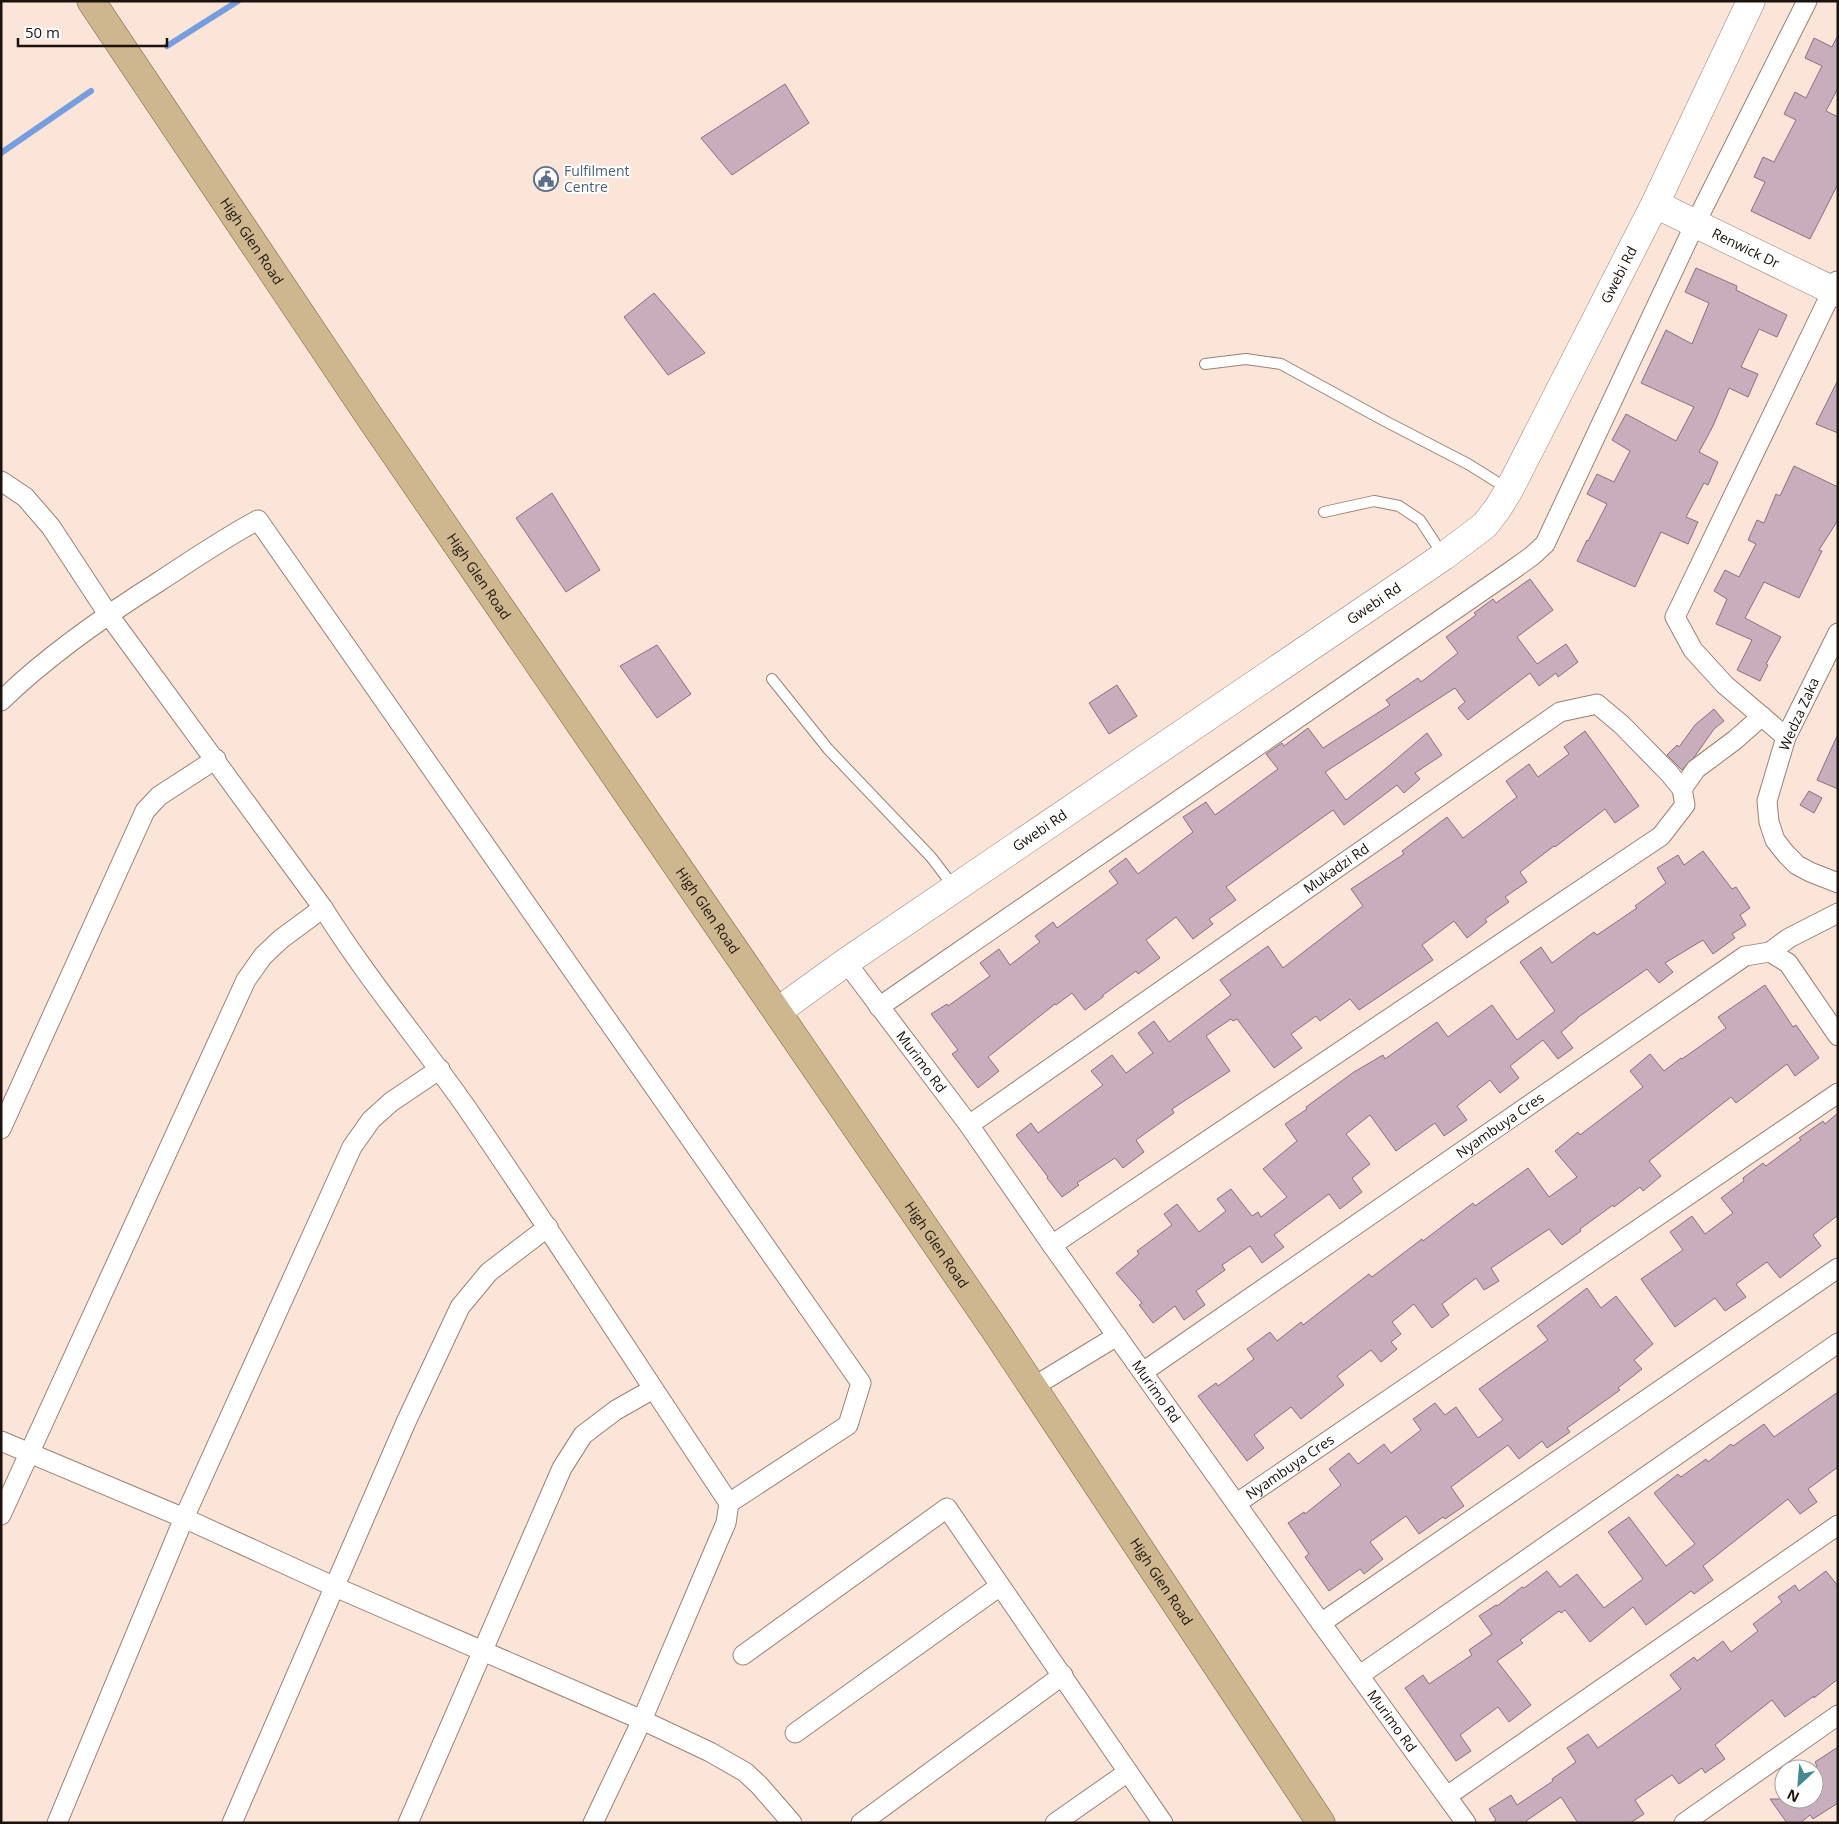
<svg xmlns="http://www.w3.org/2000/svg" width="1839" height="1824" font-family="'Open Sans',sans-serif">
  <rect width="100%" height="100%" fill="#fbe4d8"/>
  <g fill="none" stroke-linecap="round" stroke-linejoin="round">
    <path stroke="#769dde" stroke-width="6" d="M167,46L238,1
      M1,153L91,91"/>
  </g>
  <path fill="#c8adbd" stroke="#897180" d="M1838,35V88L1826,111L1838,117V184L1810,239L1751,211L1765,182L1754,177L1763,157L1774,162L1796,120L1784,114L1795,92L1806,98L1822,66L1805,58L1814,38L1832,47Z
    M785,84L809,123L732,175L701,138Z
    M1696,268L1737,286L1736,290L1787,315L1777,337L1759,329L1741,367L1758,374L1748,397L1729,388L1713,426L1699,452L1718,462L1708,485L1704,483L1686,517L1698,522L1688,544L1661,532L1635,587L1577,561L1587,540L1588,541L1607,504L1587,494L1597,474L1614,482L1630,451L1612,440L1626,414L1676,441L1694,407L1641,383L1666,330L1692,344L1709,303L1685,292Z
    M654,293L705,353L668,375L624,317Z
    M1838,380V433L1816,424Z
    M1794,466L1838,487V520L1819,550L1822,551L1799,598L1764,582L1745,618L1781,637L1766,664L1768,665L1760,681L1737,670L1752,640L1716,624L1727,599L1714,591L1725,570L1739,577L1756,544L1748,540L1757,520L1764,523L1776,494L1780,496Z
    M552,493L600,570L566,592L516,518Z
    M1530,579L1553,610L1517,637L1537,664L1566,644L1578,662L1558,677L1556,673L1539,686L1530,673L1468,720L1458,708L1465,702L1455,688L1325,772L1346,800L1384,770L1427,733L1442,755L1415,773L1420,779L1404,793L1397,785L1344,825L1333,810L1226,887L1236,900L1209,919L1213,924L1193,939L1176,917L1146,940L1160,958L1138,974L1136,971L1103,995V997L1085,1010L1072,993L1056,1005L1055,1004L988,1057L999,1071L978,1088L952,1054L958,1050L931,1014L947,1004L948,1006L990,976L980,963L999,949L1010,965L1040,942L1035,936L1053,922L1057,928L1118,883L1109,871L1126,858L1138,874L1193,832L1183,817L1206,802L1215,815L1278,769L1266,754L1282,743L1284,746L1308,728L1323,748L1390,705L1386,700L1418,678L1421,682L1458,653L1446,637L1476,615L1474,613L1493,599L1496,603Z
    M657,645L691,694L657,718L620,666Z
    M1117,685L1137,716L1109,734L1089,703Z
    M1714,709L1724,721L1714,729L1695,756L1682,770L1667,755L1677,745L1679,747L1695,725Z
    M1585,731L1639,806L1615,823L1605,809L1555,847L1554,846L1520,872L1527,882L1505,897L1509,902L1485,919L1487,922L1467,938L1454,921L1422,945L1433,960L1359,1010L1350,999L1320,1021L1316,1016L1291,1034L1302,1048L1274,1068L1237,1019L1233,1021L1231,1019L1206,1036L1230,1071L1172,1109L1174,1113L1136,1140L1144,1152L1123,1168L1115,1158L1077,1183L1079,1185L1062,1197L1047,1178L1048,1177L1016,1135L1031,1123L1038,1133L1103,1085L1091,1071L1112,1055L1126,1073L1153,1053L1138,1033L1154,1021L1169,1042L1231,995L1220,980L1268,946L1283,968L1363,906L1351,889L1404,854L1402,851L1447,817L1463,838L1517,797L1506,781L1529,764L1538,777L1569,754L1564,747Z
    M1838,734V789L1817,780Z
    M1809,791L1822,798L1814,813L1800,805Z
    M1703,851L1732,889L1736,887L1750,908L1740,915L1746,925L1732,934L1735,938L1713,954L1703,940L1665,963L1673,972L1659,983L1647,969L1577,1018V1019L1561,1032L1573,1048L1558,1059L1543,1040L1510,1066L1519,1078L1500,1093L1490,1080L1457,1106L1467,1120L1444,1136L1435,1123L1396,1151L1370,1115L1346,1134L1370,1164L1352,1178L1362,1192L1340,1209L1329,1194L1274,1235L1284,1247L1262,1263L1250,1246L1222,1265L1225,1270L1196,1291L1205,1305L1184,1320L1175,1306L1153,1323L1139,1305L1142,1303L1116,1273L1139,1254L1137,1251L1172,1225L1164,1214L1177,1204L1199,1232L1226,1211L1217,1199L1231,1189L1252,1216L1258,1212L1261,1217L1287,1197L1263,1169L1297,1141L1285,1124L1307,1109L1306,1107L1354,1072L1383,1055L1385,1059L1437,1022L1448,1037L1492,1005L1517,1040L1555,1011L1520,962L1541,947L1552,963L1594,932L1597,935L1637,908L1635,906L1666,883L1657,868L1678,855L1684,865Z
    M1765,985L1793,1027L1796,1025L1819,1058L1795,1076L1787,1064L1736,1103L1731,1097L1649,1161L1661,1176L1643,1191L1640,1187L1614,1207L1613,1205L1580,1229L1581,1231L1562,1245L1549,1229L1491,1268L1499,1281L1484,1290L1476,1278L1442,1304L1449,1315L1432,1328L1414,1304L1392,1322L1401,1334L1391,1342L1397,1349L1381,1362L1371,1350L1337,1376L1344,1385L1301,1419L1291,1407L1254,1435L1264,1448L1247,1461L1198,1396L1216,1383L1218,1386L1254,1359L1247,1349L1270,1332L1277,1341L1301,1322L1303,1325L1369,1274L1372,1277L1422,1239L1423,1241L1473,1203L1475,1206L1528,1168L1549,1197L1577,1177L1555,1151L1578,1132L1580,1135L1643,1087L1630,1071L1650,1054L1664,1071L1681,1058L1682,1059L1726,1028L1718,1017Z
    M1838,1113V1215L1813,1235L1821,1246L1780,1278L1767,1262L1736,1284L1746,1297L1725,1311L1715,1298L1675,1327L1641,1279L1683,1250L1670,1232L1692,1216L1705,1234L1733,1213L1721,1198L1744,1181L1743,1178L1763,1163L1766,1166L1801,1140L1799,1138L1823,1121L1825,1124Z
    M1587,1288L1601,1308L1616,1296L1653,1344L1634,1360L1642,1369L1618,1388L1620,1390L1567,1428L1570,1432L1547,1448L1542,1441L1519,1459L1508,1445L1451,1487L1464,1506L1445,1519L1443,1517L1419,1534L1406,1516L1370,1542L1383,1559L1364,1574L1360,1569L1329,1591L1305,1557L1309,1554L1288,1523L1304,1512L1305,1514L1341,1485L1329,1469L1349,1453L1358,1464L1384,1444L1391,1453L1421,1430L1413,1419L1435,1403L1445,1415L1456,1407L1478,1438L1503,1420L1479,1389L1548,1340L1537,1326Z
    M1838,1392V1467L1808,1489L1817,1502L1800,1514L1788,1499L1703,1566L1713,1580L1694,1594L1691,1591L1646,1625L1633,1607L1590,1642L1565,1610L1561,1613L1559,1611L1520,1640L1523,1643L1497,1661L1531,1705L1509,1722L1498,1707L1460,1735L1471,1751L1456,1761L1405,1688L1423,1675L1429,1684L1472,1655L1469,1650L1492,1634L1479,1616L1496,1605L1497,1606L1522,1587L1524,1588L1547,1571L1560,1587L1577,1574L1604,1608L1643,1579L1608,1532L1629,1517L1666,1566L1695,1544L1654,1493L1678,1474L1681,1477L1706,1459L1708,1462L1731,1444L1733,1446L1764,1424L1774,1437Z
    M1826,1571L1838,1586V1679L1814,1698V1696L1785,1717L1772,1700L1715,1745L1725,1759L1705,1773L1702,1768L1679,1784L1672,1775L1635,1800L1644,1814L1630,1823H1578L1561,1797L1526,1821L1528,1823H1492L1496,1820L1489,1809L1511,1795L1517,1805L1553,1781L1552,1779L1576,1762L1567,1748L1588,1734L1598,1748L1681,1689L1670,1675L1694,1657L1697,1661L1723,1641L1731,1652L1758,1631L1753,1624L1782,1602L1778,1597L1795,1585L1799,1591Z
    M1838,1747V1803L1813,1819L1810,1815L1800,1823H1787L1770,1799H1814V1768L1817,1766L1815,1762Z"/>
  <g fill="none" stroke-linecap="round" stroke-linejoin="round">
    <defs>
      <path id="lane" d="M1205,364L1246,359L1281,364L1385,421L1468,464L1508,489
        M1324,512L1374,501L1399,506L1420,520L1443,555
        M772,679L828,749L931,857L954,887"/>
      <g id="street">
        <path d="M1,481L25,497L51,527L108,614L323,908C366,977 419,1040 466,1107C555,1237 641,1371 729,1503L726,1523L719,1539L642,1720L593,1823"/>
        <path d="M1838,633L1786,737L1767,801L1769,822L1775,840L1786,854L1797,865L1810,872L1838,883"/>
        <path d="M1,701C47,656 106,615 160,581C192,560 224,538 258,520L861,1383L848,1425L729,1503"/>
        <path d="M1786,737L1725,685L1693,650L1675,617L1837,281"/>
        <path d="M1682,789L1696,769L1735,740L1762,716"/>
        <path d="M1770,952L1789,938L1838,913"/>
        <path id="s1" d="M846,962L969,1125L1052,1245L1321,1623L1466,1823"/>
        <path d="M879,1007L1511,571L1532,556L1545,544L1695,224L1807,1"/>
        <path id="s2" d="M969,1125L1560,712L1597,704L1622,725L1669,773L1682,789L1685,805L1661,836L1052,1245"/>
        <path d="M1,1129L145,811L159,796L216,759"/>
        <path id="s3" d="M1143,1372L1745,956L1770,952L1788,963L1838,1036"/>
        <path d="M1033,1387L1117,1336"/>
        <path d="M1,1441L184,1518L335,1587L642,1720L710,1752L745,1772L759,1785L792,1823"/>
        <path id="s4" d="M1237,1503L1838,1093"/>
        <path d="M1,1515L246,980L263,956L281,939L323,908"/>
        <path d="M1321,1623L1838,1268"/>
        <path d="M743,1655L947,1508L1163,1823"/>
        <path d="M1360,1675L1838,1343"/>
        <path d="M795,1733L1000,1586"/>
        <path d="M1447,1796L1838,1525"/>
        <path d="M57,1823L184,1518L352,1147L371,1120L391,1102L440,1069"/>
        <path d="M232,1823L406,1422L460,1307L489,1272L548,1227"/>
        <path d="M408,1823L562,1468L583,1435L616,1410L653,1389"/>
        <path d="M861,1823L1063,1675"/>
        <path d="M1055,1823L1128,1772"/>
        <path d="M1684,1823L1838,1715"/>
      </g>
      <g id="secondary">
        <path id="s5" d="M1655,204L1838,293"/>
        <path id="s6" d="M778,1011L846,962L1444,556L1485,525L1498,508L1509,490L1655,204L1751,1"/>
      </g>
      <g id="primary">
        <path id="s7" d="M91,1L367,413L997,1333L1321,1823"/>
      </g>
    </defs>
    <use href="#lane" stroke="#9b8173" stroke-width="12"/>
    <use href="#street" stroke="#9b8173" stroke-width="21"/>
    <use href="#secondary" stroke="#9b8173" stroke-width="29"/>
    <use href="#primary" stroke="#7a5e31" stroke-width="29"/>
    <use href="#lane" stroke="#fff" stroke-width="10"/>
    <use href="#street" stroke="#fff" stroke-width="19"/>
    <use href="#secondary" stroke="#fff" stroke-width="28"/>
    <use href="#primary" stroke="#ceb78f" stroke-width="28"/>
  </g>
  <defs>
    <symbol id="civic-ring" viewBox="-11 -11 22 22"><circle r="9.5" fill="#fff" stroke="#5c6f8a" stroke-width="1.5"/><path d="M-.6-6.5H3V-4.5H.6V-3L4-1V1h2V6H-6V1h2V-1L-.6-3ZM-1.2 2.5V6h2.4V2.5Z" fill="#5c6f8a"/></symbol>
  </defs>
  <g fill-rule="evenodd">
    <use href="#civic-ring" x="532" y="165" width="28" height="28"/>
  </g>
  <g text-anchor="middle" stroke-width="4" stroke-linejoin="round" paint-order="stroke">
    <g font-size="14" fill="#4e5e75" stroke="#fff" text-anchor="start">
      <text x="564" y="176">Fulfilment<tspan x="564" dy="16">Centre</tspan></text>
    </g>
    <g font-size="14" fill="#1c130e" stroke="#fff">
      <text dy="5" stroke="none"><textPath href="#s7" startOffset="289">High Glen Road</textPath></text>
      <text dy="5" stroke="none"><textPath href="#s5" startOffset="101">Renwick Dr</textPath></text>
      <text dy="5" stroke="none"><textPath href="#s6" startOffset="1142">Gwebi Rd</textPath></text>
      <text dy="5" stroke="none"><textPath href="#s7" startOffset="694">High Glen Road</textPath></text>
      <text dy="5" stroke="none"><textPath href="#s6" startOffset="722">Gwebi Rd</textPath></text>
      <text transform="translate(1799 714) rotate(-66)" y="5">Wedza Zaka</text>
      <text dy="5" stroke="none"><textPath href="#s6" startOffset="318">Gwebi Rd</textPath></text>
      <text dy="5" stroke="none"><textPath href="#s2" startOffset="448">Mukadzi Rd</textPath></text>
      <text dy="5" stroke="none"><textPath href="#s7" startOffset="1099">High Glen Road</textPath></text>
      <text dy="5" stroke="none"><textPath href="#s1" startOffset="125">Murimo Rd</textPath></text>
      <text dy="5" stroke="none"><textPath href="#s3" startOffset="434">Nyambuya Cres</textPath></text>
      <text dy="5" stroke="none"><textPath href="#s7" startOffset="1504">High Glen Road</textPath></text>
      <text dy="5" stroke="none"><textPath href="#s1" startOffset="530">Murimo Rd</textPath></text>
      <text dy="5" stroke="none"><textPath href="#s4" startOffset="64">Nyambuya Cres</textPath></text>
      <text dy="5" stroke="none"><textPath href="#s7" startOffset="1909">High Glen Road</textPath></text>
      <text dy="5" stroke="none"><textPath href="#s1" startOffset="935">Murimo Rd</textPath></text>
    </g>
  </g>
  <rect width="1839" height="1824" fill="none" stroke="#1c130e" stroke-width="5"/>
  <g transform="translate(1799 1784) rotate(206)"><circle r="24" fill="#ffffff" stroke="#a4a19f"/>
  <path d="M0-4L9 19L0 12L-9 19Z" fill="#438993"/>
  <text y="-8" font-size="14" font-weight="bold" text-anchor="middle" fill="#1c130e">N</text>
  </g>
  <path d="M18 38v8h149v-8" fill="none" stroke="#1c130e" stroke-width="2.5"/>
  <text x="25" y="38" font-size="15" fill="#1c130e" stroke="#ffffff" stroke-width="4" paint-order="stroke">50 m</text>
</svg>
